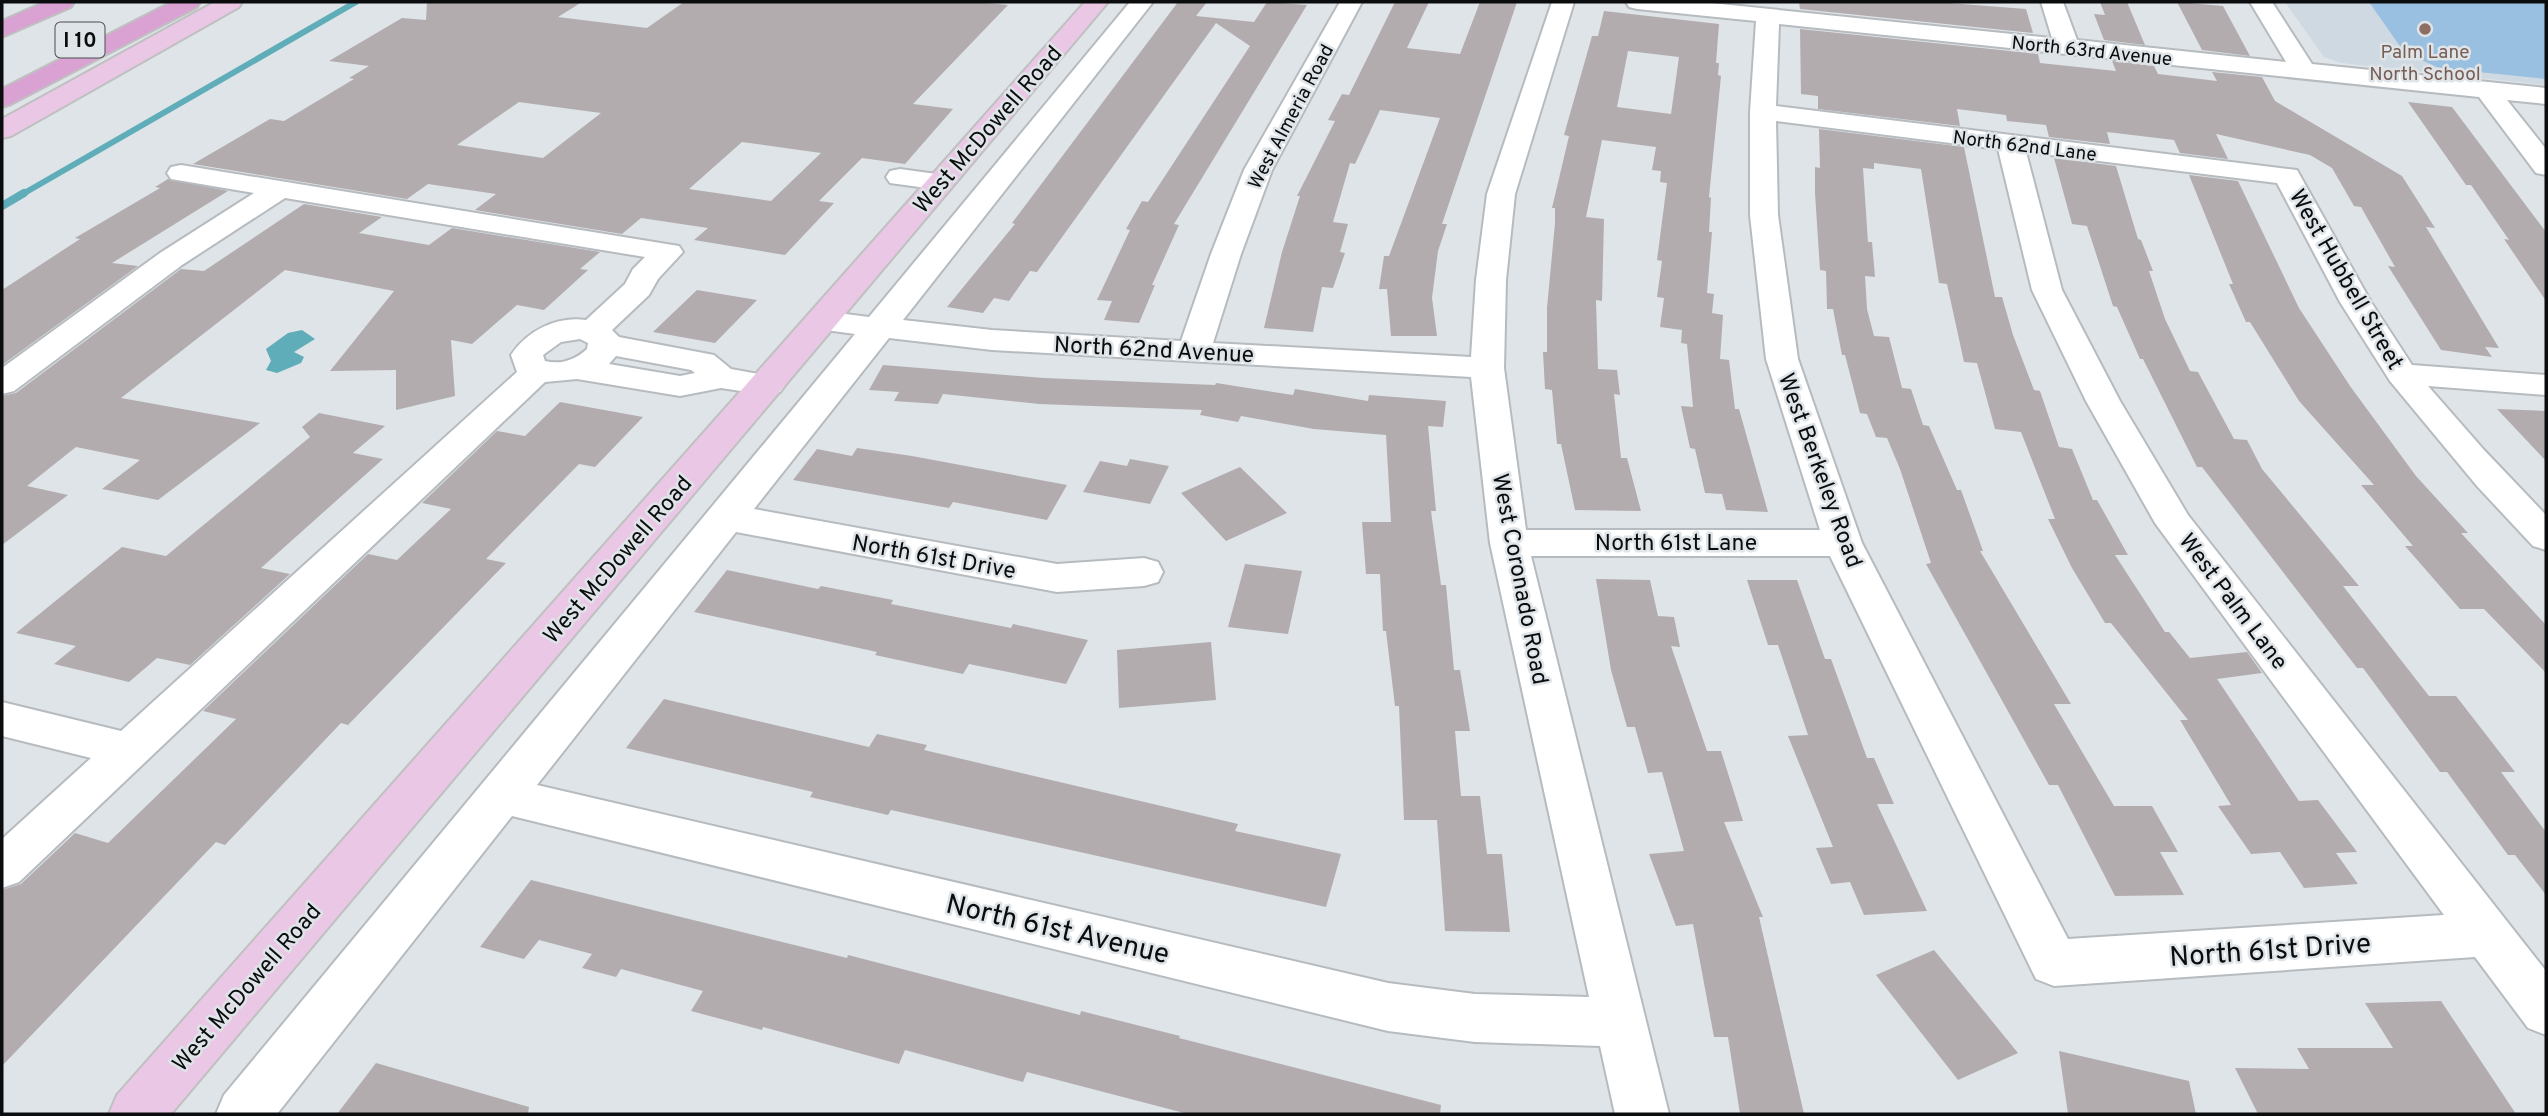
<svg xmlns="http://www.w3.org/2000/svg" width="2548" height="1116" font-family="Overpass,sans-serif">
  <rect width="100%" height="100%" fill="#dfe4e8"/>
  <path fill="#ced9e2" d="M2285,2H2546V85L2341,63L2324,57Z"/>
  <path fill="#99c0e0" d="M2369,2H2546V79L2439,68L2404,52Z"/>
  <path fill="#5eadb8" d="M302,330L315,339L294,352L304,357L301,363L277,373L266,370L271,361L266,349L288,333Z"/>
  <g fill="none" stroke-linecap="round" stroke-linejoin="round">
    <path stroke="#5eadb8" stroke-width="6" d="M21,195L356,2"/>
    <path stroke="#5eadb8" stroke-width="8" d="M2,206L24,193"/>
  </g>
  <path fill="#b2acae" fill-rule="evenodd" d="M427,2H582L558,17L647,28L684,2H976L1008,5L913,104L953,109L905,164L862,158L819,201L834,203L785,255L694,240L708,228L641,218L622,234L475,210L496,194L428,184L407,199L193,164L270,119L284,121L354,79L349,78L369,66L329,61L402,18L426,20ZM519,102L526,103L601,113L543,158L457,145ZM742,142L821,153L771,201L689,189Z
    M1178,2H1207L1196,16L1254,22L1267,2L1307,5L1174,224L1179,225L1152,285H1155L1139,323L1104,320L1112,301L1097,300L1130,230L1126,229L1142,201L1148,202L1250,46L1216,23L1037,272L1030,271L1009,301L994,298L983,313L947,307L1015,224L1012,223Z
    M1395,2H1429L1407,48L1460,54L1480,2H1517L1442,224H1447L1438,251L1432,298L1437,336H1391L1387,289H1379L1384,256H1389L1440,118L1380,110L1355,164L1350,163L1333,222L1348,224L1340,252L1345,253L1333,288L1322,287L1313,332L1264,328L1282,252L1300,196H1297L1335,121L1328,120L1342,94L1349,95Z
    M1799,2H1936L2026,9L2033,33L1800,9Z
    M2100,2H2127L2145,45L2104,40L2094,14L2105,15Z
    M2177,2L2223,6L2250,56L2202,50Z
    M1604,11L1719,24L1716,63H1719L1718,75L1721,76L1709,197L1711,198L1709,232H1712L1707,293L1714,294L1712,313L1723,315L1720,359L1729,360L1735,409H1739L1768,512L1726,510L1722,494L1705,493L1695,449L1690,448L1681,406L1693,407L1687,344L1681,343L1682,330L1660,327L1664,298L1657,297L1662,261L1657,260L1667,183L1660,182L1661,171L1652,170L1656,147L1602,140L1586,217L1604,219L1602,301L1596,300L1598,369L1617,370L1620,395L1614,394L1621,458H1627L1641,511L1575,510L1561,444H1557L1552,390L1545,389L1543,352H1547V308L1555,223V208H1552L1569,136L1564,135L1592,36H1598ZM1628,51L1679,57L1671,114L1617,107Z
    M1800,29L2038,54L2040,63L2116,71L2112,61L2154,66L2158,74L2217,81L2212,72L2262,77L2275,101L2402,176L2435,228L2426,227L2499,348L2485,347L2492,357L2441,350L2388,266L2395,267L2361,207L2354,206L2332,168L2310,155L2216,134L2228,159L2180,153L2174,140L2107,132L2110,144L2049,137L2046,125L2007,121L2006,115L1957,109L1960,126L1818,109V96L1801,94Z
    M2408,102L2452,107L2546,232V301L2504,239L2509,240L2471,185H2466Z
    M1819,129L1964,147L1995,297H2002L2013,335L2034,390L2040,391L2059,447L2072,449L2093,500H2097L2128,555H2115L2165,632H2169L2190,658L2247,652L2262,673L2217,679L2299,801L2318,800L2357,852L2336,853L2358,884L2304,888L2280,852L2251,854L2218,806L2231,805L2180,720H2188L2111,623H2105L2072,568L2048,519H2055L2021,432L1995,429L1977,363L1964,362L1947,284L1939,283L1921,169L1874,163V169L1863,168L1868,242H1872L1875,277L1865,276L1867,309L1874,336L1889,337L1902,388L1911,389L1923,425L1929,426L1957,490H1961L1983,551H1980L2071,704H2054L2114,806H2152L2178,852H2160L2184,895L2115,896L2058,785H2049L1926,564L1931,563L1900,469L1887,438L1876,437L1867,414L1860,413L1845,355H1842L1833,309H1827L1826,271L1820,270L1815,193V167L1820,168Z
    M2054,158L2116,166L2138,239L2141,240L2153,271H2149L2165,319L2190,371L2198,372L2234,439L2247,440L2262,469L2359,586H2343L2429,696H2456L2515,772H2501L2546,832V895L2515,855H2508L2447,772H2440L2363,668H2357L2202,467H2197L2143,359H2140L2117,307L2113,306L2087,226L2072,224Z
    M2189,175L2238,181L2299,308L2350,386L2416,476L2468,533H2461L2546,625V673L2484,609H2460L2405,546H2413L2361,485H2374L2299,401L2250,322H2246L2229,284H2233Z
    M168,179L228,191L112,263L138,266L2,365V290L80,239L75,238L160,188L155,187Z
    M304,204L382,217L359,233L429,245L452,228L600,252L580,269L588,270L544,310L517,305L472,344L451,340L455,396L396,410V370L330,371L394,291L285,270L121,398L260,423L158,500L102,489L140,460L76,447L27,486L68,495L2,545V396L16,393L181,269L204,271Z
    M697,290L757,300L715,343L653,332Z
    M883,365L1044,378L1215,385L1216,383L1293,395L1295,389L1368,401L1369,395L1446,401L1443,427L1428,426L1436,511H1431L1441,585H1446L1454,670H1460L1470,731H1455L1461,796H1480L1487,854H1502L1510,932L1445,931L1437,820H1404L1399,706H1395L1386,631H1383L1380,574H1366L1362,522H1391L1386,435L1314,429L1241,416L1238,422L1200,415L1202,410L1039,404L943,394L938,404L894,401L899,392L869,390Z
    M560,402L643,417L595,467L579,464L486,559L506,563L348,725L341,723L225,845L216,842L2,1066V890L21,884L75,833L108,843L236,719L203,711L368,554L397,560L451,509L422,503L497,431L525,436Z
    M2497,409L2546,411V461Z
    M319,413L385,426L353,453L383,459L261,568L290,574L190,665L157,658L129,682L54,664L76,646L16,633L122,547L166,556L310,437L302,427Z
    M857,448L912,456L1067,485L1047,520L953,502L949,508L793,480L817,449L852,456Z
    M1130,459L1169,466L1150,504L1083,492L1100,461L1127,466Z
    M1240,467L1287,513L1226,541L1181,493Z
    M1245,564L1302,571L1288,634L1228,627Z
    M727,570L818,589L821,586L893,600L891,604L1011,628L1013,624L1088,640L1066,684L969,664L963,674L875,655L877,652L694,612Z
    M1596,579L1650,580L1658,616L1674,617L1680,647L1671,646L1707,751H1721L1743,821L1724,822L1763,917H1759L1804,1114H1740L1728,1037H1714L1693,924L1676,926L1649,854L1684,851L1662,772L1648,773L1635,727H1627L1611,670Z
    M1747,580H1797L1825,659H1831L1867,758H1874L1894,804H1877L1927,911L1864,915L1850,882L1831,884L1816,848L1833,847L1788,736L1808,735L1778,645H1768Z
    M1211,642L1216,700L1119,708L1117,650Z
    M664,699L869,747L877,734L927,745L924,750L1238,824L1235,831L1341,854L1326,907L891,810L888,815L810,797L813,792L626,748Z
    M531,880L847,958L848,955L1080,1015L1081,1011L1180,1036L1179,1038L1441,1105L1440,1114H1188L1027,1072L1023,1082L905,1050L899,1064L763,1027L762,1030L691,1011L703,991L621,969L616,977L582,968L592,954L539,940L524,959L480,947Z
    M1934,950L2018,1053L1958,1080L1876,975Z
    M2441,1001L2516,1114H2258L2235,1068L2309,1069L2297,1048H2393L2365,1003Z
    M2059,1051L2189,1081L2196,1114H2068Z
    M376,1063L529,1107L528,1114H337Z"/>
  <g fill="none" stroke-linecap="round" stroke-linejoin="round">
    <defs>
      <path id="minor" d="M1130,2H1153L903,320L992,330L1181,341L1211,254L1244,170L1340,2H1362L1272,170L1241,254L1213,343L1471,357L1476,280L1487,194L1552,2H1574L1515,194L1506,280L1504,368L1526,530H1820L1766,359L1750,215V112L1756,21L1637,9L1629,7L1626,2H1701L2052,38L2041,2H2063L2077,40L2286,62L2250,2H2272L2312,64L2546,88V104L2507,100L2546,149V175L2536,173L2479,97L1779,24L1776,106L2297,170L2371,302L2412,365L2546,375V395L2428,386L2484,450L2546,515V550L2533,546L2477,486L2390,381L2340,302L2277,183L2026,152L2062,290L2120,401L2188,515L2546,971V1035L2528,1028L2475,957L2054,986L2036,979L1830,556H1531L1669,1114H1615L1600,1046L1475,1042L1388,1031L512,816L277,1114H216L224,1095L855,334L811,328L806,321L811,314L822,311L869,317ZM1776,121L1998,149L2032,290L2086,401L2155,523L2444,915L2068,939L1862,543L1798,359L1778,215ZM889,338L992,350L1471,377L1490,543L1589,997L1475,994L1388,983L537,785L736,532L1057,592L1144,586L1158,582L1163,572L1158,562L1144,558L1057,564L754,509Z
        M181,165L679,246L683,252L658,279L649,295L612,330L619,337L714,355L731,369L780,378L785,385L780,392L768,395L721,388L680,396L577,379L545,382L19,882L2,888V839L91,758L2,736V702L121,731L517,372L511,355C527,331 556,316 586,320L625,284L633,269L645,257L285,198L182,265L14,391L2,394V368L160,253L254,193L171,179L167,173L171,167ZM580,339L588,343L587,349C575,360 561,365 545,361L543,355L561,342ZM616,356L691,370L695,373L680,376L609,364Z
        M900,169L951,176L955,182L951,188L941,190L890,183L886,177L890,171Z"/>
      <path id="major" d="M215,2H242L239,7L11,136L2,138V119Z
        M1085,2H1108L171,1114H109L117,1095Z"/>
      <path id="highway" d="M45,2H74L71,7L2,37V21Z
        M172,2H200L197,7L11,104L2,107V89Z"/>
    </defs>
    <use href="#minor" stroke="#b6bbbf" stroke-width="4"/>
    <use href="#major" stroke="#bfc0c0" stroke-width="4"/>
    <use href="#highway" stroke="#bfc0c0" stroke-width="4"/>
    <use href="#minor" fill="#fff" fill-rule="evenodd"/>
    <use href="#major" fill="#e9c7e5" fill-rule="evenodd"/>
    <use href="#highway" fill="#daa2d3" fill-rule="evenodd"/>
  </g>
  <circle fill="#8d6e63" stroke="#dfe4e8" stroke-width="2.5" cx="2425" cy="29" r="7"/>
  <g text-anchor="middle" stroke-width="5" stroke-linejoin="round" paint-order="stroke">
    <g font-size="19" fill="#0a0c0d" stroke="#dfe4e8">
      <text transform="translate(2092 50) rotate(6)" y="7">North 63rd Avenue</text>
      <text transform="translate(1290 116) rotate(-62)" y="7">West Almeria Road</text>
      <text transform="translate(2025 145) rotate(7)" y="7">North 62nd Lane</text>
    </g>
    <g font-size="19" fill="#785e54" stroke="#dfe4e8">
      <text x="2425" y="58">Palm Lane<tspan x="2425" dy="22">North School</tspan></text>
    </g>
    <rect fill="#dfe4e8" stroke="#4a4d4f" stroke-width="2" x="55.5" y="22.5" width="49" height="35" rx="5"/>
    <g font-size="21" font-weight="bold" fill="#0a0c0d">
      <text x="80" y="47">I 10</text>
    </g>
    <g font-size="23" fill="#0a0c0d" stroke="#dfe4e8">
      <text transform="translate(987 129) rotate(-49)" y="8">West McDowell Road</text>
      <text transform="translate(2347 279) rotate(60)" y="8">West Hubbell Street</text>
      <text transform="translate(1154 349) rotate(3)" y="8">North 62nd Avenue</text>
      <text transform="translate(1821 470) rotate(70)" y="8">West Berkeley Road</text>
      <text x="1676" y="550">North 61st Lane</text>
      <text transform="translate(934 556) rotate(10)" y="8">North 61st Drive</text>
      <text transform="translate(617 559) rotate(-49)" y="8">West McDowell Road</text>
      <text transform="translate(1521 579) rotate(79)" y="8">West Coronado Road</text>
      <text transform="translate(2234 601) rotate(53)" y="8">West Palm Lane</text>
      <text transform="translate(246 987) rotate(-49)" y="8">West McDowell Road</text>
    </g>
    <g font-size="28" fill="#0a0c0d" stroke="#dfe4e8">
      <text transform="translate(1058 928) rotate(13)" y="10">North 61st Avenue</text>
      <text transform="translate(2270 949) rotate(-4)" y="10">North 61st Drive</text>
    </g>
  </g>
  <rect width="2548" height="1116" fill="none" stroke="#0a0c0d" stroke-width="7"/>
</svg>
